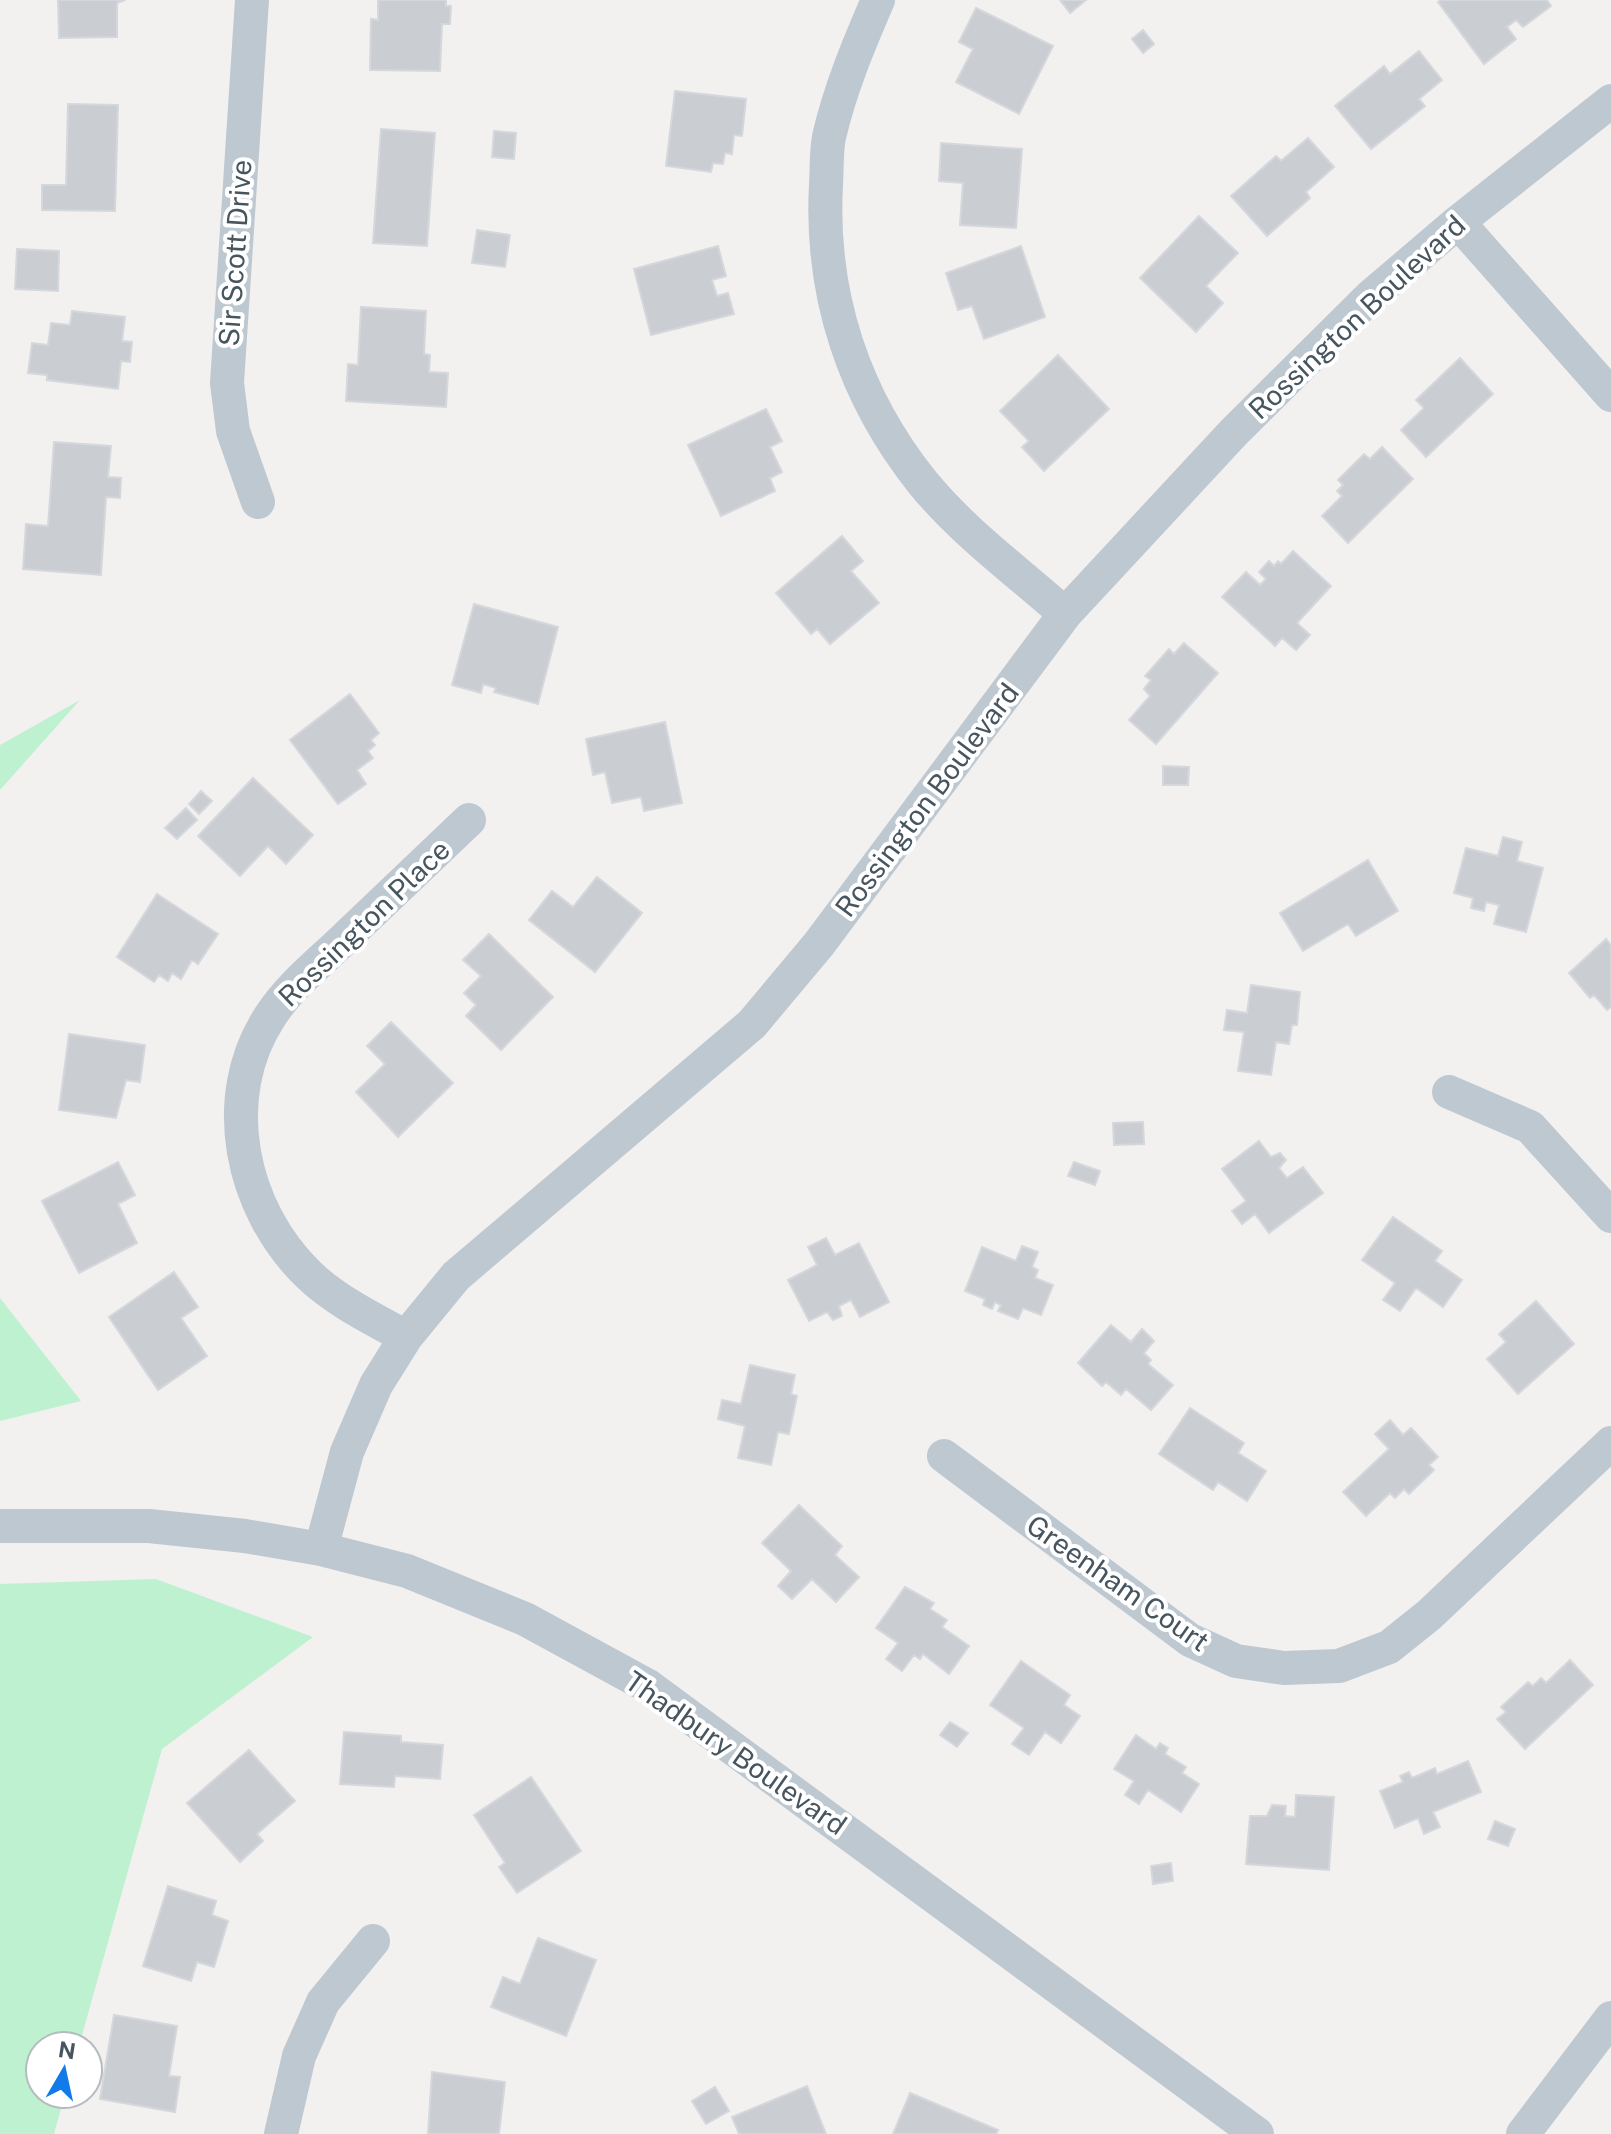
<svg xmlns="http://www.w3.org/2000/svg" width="1611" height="2134" font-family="'Public Sans',sans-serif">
  <rect width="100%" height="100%" fill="#f3f0f0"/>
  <path fill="#bef1d0" d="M80,700L0,790V745Z
    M0,1298L81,1401L0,1421Z
    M156,1579L313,1637L162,1749L79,2046H40V2094H65L54,2134H0V1584Z"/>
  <path fill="#caced3" stroke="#d4d7dc" stroke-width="2" d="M58,0H125L117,3V37L59,38Z
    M378,0H446V6H451L450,24H442L440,71L370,70L371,19L378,20Z
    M1060,0H1086L1070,13Z
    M1441,0H1547L1551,6L1523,27L1516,20L1507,27L1516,39L1484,64L1438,2Z
    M976,8L1053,46L1019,114L956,82L973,49L959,42Z
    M1143,30L1154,44L1143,53L1132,39Z
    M1419,51L1442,80L1419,99L1425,106L1371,149L1335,106L1384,66L1390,74Z
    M675,91L746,99L742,136L734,135L732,154L725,153L723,164L713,163L711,172L666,166Z
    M68,104L118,105L115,211L42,210V185H66Z
    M381,129L435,133L427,246L373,243Z
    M494,131L516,133L514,159L492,157Z
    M1308,138L1334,167L1306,192L1310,198L1267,236L1231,196L1276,156L1281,161Z
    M941,143L1022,149L1016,228L960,225L963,183L939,181Z
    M1199,216L1238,253L1206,286L1223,303L1196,332L1140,278Z
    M477,230L510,235L505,267L472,263Z
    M718,246L726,276L712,280L717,296L728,293L734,314L651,335L634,269Z
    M1021,246L1045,317L984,339L972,306L958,310L946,273Z
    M17,249L59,251L58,291L15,289Z
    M361,307L426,311L424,354L430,355L429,372L448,373L446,407L346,401L348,364L358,365Z
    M72,311L125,317L122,341L132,342L130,362L121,361L118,389L47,380V375L28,373L32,343L48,345L51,323L70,325Z
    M1058,355L1109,409L1044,471L1022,447L1029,441L1000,411Z
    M1460,358L1493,394L1426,457L1401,430L1424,408L1416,400Z
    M766,409L782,441L770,447L782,472L770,478L775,491L721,516L688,445Z
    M54,442L111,446L108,477L121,478L120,498L106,497L101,575L23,569L26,524L48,526Z
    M1382,447L1413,479L1348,543L1322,516L1342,496L1337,491L1343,485L1338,480L1364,454L1370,459Z
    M842,536L863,561L851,571L879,603L830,644L817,629L811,634L776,593Z
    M1293,551L1331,586L1297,623L1310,635L1296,650L1282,638L1275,646L1222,597L1246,572L1260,585L1266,579L1259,572L1269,561L1274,566L1278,561L1281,564Z
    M474,604L558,627L538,704L494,692L496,688L483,684L481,693L452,685Z
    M1184,643L1218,673L1156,744L1129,720L1150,696L1144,689L1151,680L1145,676L1169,649L1174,654Z
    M350,694L379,733L371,740L375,745L368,751L373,758L357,770L366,784L338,804L290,740Z
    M665,722L682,803L644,811L641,797L612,803L605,772L593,775L586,739Z
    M1163,766L1189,767L1188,785H1163Z
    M253,778L313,835L286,864L268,846L240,876L198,836Z
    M201,791L212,801L199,814L189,804Z
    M186,808L197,820L177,839L165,828Z
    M1503,837L1522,842L1517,861L1543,868L1526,932L1494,924L1499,905L1486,902L1484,911L1471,908L1473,898L1454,893L1466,848L1498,856Z
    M1368,860L1398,911L1356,936L1348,924L1303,951L1280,913Z
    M597,877L642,913L595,972L529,920L552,891L573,907Z
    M157,894L218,934L198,964L192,960L181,979L172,973L168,981L159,975L154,982L117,957Z
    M489,934L553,997L501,1050L466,1016L476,1005L464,993L481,976L463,960Z
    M1606,939L1611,945V1007L1607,1010L1594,995L1590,998L1569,973Z
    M1251,985L1300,992L1297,1025H1292L1289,1044L1276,1042L1271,1075L1238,1071L1244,1032L1224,1030L1227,1010L1247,1013Z
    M391,1022L453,1083L398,1137L356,1092L385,1064L367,1046Z
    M69,1034L145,1045L140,1082L126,1080L116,1118L59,1110Z
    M1143,1122L1144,1144L1114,1145L1113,1123Z
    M1259,1141L1271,1157L1280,1153L1286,1160L1279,1168L1287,1178L1303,1167L1323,1193L1269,1233L1255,1214L1242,1224L1232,1211L1246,1201L1222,1169Z
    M118,1162L135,1195L118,1204L137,1243L79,1273L42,1201Z
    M1074,1162L1100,1171L1095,1185L1068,1176Z
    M1393,1217L1442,1251L1435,1261L1462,1280L1443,1307L1416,1288L1400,1311L1383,1300L1395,1283L1362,1260Z
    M826,1238L835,1255L859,1243L889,1302L860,1317L851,1300L839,1306L842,1316L833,1320L827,1312L809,1321L788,1280L817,1265L808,1247Z
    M1022,1246L1038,1252L1032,1267L1038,1270L1035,1278L1053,1285L1041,1315L1023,1308L1018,1319L998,1311L1001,1305L995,1302L992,1309L983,1305L985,1299L965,1291L982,1247L1016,1261Z
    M174,1272L198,1307L181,1318L207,1356L158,1390L109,1317Z
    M1536,1301L1574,1344L1518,1394L1487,1359L1506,1342L1499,1334Z
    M1111,1325L1131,1342L1142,1329L1154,1341L1144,1353L1151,1360L1148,1364L1173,1385L1151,1410L1126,1389L1121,1395L1106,1382L1102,1386L1078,1363Z
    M750,1365L795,1375L791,1394L797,1396L789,1434L778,1432L771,1465L738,1458L745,1426L718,1419L722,1400L741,1404Z
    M1190,1408L1244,1443L1238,1453L1266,1471L1247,1501L1218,1482L1213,1490L1159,1454Z
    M1390,1420L1403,1435L1411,1428L1438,1457L1429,1465L1434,1470L1409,1494L1404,1489L1395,1498L1390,1493L1366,1516L1343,1492L1389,1449L1375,1434Z
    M799,1505L842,1546L835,1555L859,1577L836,1602L812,1579L792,1599L778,1586L791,1571L762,1543Z
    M905,1587L934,1603L930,1609L947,1620L942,1627L969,1646L949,1674L923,1654L920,1659L914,1655L902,1671L886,1659L898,1643L876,1628Z
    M1570,1660L1593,1685L1525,1749L1497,1719L1506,1712L1501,1707L1528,1682L1533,1686L1541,1678L1546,1683Z
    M1021,1661L1070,1695L1064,1705L1080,1716L1061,1743L1045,1732L1029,1755L1012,1744L1024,1728L990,1705Z
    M950,1722L968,1733L957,1747L940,1735Z
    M344,1732L401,1736V1742L443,1745L440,1779L395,1776L394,1787L340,1784Z
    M1136,1735L1156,1749L1160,1743L1168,1748L1165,1754L1186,1767L1182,1773L1199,1784L1181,1812L1148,1790L1139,1804L1125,1795L1134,1781L1114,1769Z
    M249,1750L295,1801L257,1834L263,1841L240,1862L187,1803Z
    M1468,1761L1481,1792L1433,1812L1440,1827L1424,1834L1418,1818L1395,1828L1380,1791L1403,1782L1400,1776L1409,1772L1412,1778L1435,1768L1437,1774Z
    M531,1777L581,1851L517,1893L499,1867L505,1863L474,1815Z
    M1296,1795L1334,1797L1329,1870L1246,1864L1250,1816H1267L1272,1805L1286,1806L1285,1816L1295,1817Z
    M1495,1821L1515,1829L1508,1846L1488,1839Z
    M1171,1863L1173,1881L1153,1884L1151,1866Z
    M168,1886L216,1901L212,1915L228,1921L214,1967L197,1962L191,1981L143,1966Z
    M538,1938L596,1960L566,2036L491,2007L503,1977L520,1984Z
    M114,2015L177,2026L169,2076L180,2077L175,2112L100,2099Z
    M432,2072L505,2082L499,2134H428Z
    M807,2086L826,2134H739L732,2117Z
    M715,2087L729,2111L706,2124L692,2101Z
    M910,2093L998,2130L996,2134H893Z"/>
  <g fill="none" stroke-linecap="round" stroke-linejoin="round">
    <path stroke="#bec8d0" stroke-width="34" d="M252,0L227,383L233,431L258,502
      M878,0C859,44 840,89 829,137C826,152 827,169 826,185C820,295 854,397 923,483C963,532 1018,572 1065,614
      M1458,222L1611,395
      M1449,1092L1530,1127L1611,1216
      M406,1337C373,1319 336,1301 309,1275C241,1210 216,1097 271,1015C289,987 318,964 342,941C384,901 427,860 469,820
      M944,1456L1190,1640L1236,1661L1284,1668L1339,1666L1389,1647L1429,1615L1611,1443
      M0,1526H149L245,1536L321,1549L407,1571L525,1619L648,1686L1257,2134
      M321,1549L347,1452L376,1385L406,1337L456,1276L752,1024L819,944L1065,614L1234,432L1370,297L1458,222L1611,101
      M281,2134L299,2056L323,2002L373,1941
      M1523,2134L1611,2018"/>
  </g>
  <g text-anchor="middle" stroke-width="8" stroke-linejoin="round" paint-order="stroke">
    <g font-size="28" fill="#47555f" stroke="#fff">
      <text transform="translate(235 253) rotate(-86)" y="10">Sir Scott Drive</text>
      <text transform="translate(1357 317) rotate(-43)" y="10">Rossington Boulevard</text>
      <text transform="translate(927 800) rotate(-53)" y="10">Rossington Boulevard</text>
      <text transform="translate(364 923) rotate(-44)" y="10">Rossington Place</text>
      <text transform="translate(1118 1583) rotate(35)" y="10">Greenham Court</text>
      <text transform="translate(736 1753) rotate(35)" y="10">Thadbury Boulevard</text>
    </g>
  </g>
  <g transform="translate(64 2070) rotate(9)"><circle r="38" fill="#ffffff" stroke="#b5bbbf" stroke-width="2"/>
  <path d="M0-6L14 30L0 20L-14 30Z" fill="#137aea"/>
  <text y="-12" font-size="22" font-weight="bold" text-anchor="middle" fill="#47555f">N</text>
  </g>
</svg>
